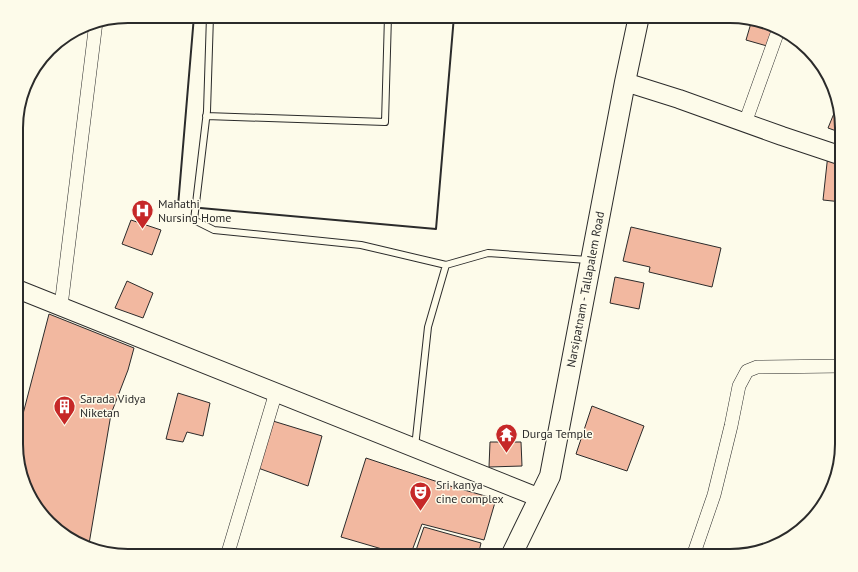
<svg xmlns="http://www.w3.org/2000/svg" width="858" height="572" font-family="'PT Sans',sans-serif">
  <rect width="100%" height="100%" fill="#fdfbea"/>
  <path fill="#f2b8a0" stroke="#2b2b2b" d="M751,23L772,29L767,46L746,40Z
    M837,106L842,121V133L828,128Z
    M828,154L842,156V202L823,200Z
    M131,220L161,230L152,255L122,244Z
    M631,227L721,248L712,287L649,272L650,267L623,261Z
    M615,277L644,283L639,309L610,303Z
    M127,281L153,293L143,318L115,308Z
    M49,314L134,348L128,370L111,414L89,544L66,537L31,500L17,458V437Z
    M178,393L210,403L203,436L187,432L183,442L166,439Z
    M592,406L644,426L627,471L576,454Z
    M273,421L322,436L308,486L258,468Z
    M490,442H521L522,466L489,467Z
    M366,458L450,486L496,499L484,540L422,524L410,556H406L341,537Z
    M424,527L481,543L478,556H414Z"/>
  <g fill="none" stroke-linecap="round" stroke-linejoin="round">
    <defs>
      <path id="lane" d="M210,16L207,111L194,220L214,230L361,245L446,265
        M206,116L385,122L388,16
        M415,447L428,327L446,265L488,253L588,260"/>
      <path id="street" d="M745,123L778,31
        M61,306L96,22
        M227,556L276,392
        M693,556L714,495L731,426L739,386L747,371L757,367L842,366"/>
      <path id="secondary" d="M625,82L679,99L782,136L842,156
        M17,289L540,498"/>
      <g id="primary">
        <path id="s1" d="M511,556L550,476L625,82L639,16"/>
      </g>
    </defs>
    <use href="#lane" stroke="#2b2b2b" stroke-width="8"/>
    <use href="#street" stroke="#2b2b2b" stroke-width="14"/>
    <use href="#secondary" stroke="#2b2b2b" stroke-width="20"/>
    <use href="#primary" stroke="#2b2b2b" stroke-width="22"/>
    <use href="#lane" stroke="#fdfbea" stroke-width="6"/>
    <use href="#street" stroke="#fdfbea" stroke-width="13"/>
    <use href="#secondary" stroke="#fdfbea" stroke-width="18"/>
    <use href="#primary" stroke="#fdfbea" stroke-width="20"/>
    <path stroke="#2b2b2b" stroke-width="2" d="M194,16L178,206L436,229L454,16"/>
  </g>
  <defs>
    <symbol id="hospital-pin" viewBox="-11 -11 22 30"><path d="M0 17L-7.5 6A9.5 9.5 0 1 1 7.5 6Z" fill="#c62828" stroke="#fdfbea"/><path d="M-5-5h3v3.5h4V-5h3V5h-3V1.5h-4V5h-3Z" fill="#fff"/></symbol>
    <symbol id="building-pin" viewBox="-11 -11 22 30"><path d="M0 17L-7.5 6A9.5 9.5 0 1 1 7.5 6Z" fill="#c62828" stroke="#fdfbea"/><path d="M-4-6H4V6H1V3H-1V6H-4ZM-2.5-4.3h1.7v1.8h-1.7ZM.8-4.3h1.7v1.8H.8ZM-2.5-1h1.7V.8h-1.7ZM.8-1h1.7V.8H.8Z" fill="#fff"/></symbol>
    <symbol id="temple-pin" viewBox="-11 -11 22 30"><path d="M0 17L-7.5 6A9.5 9.5 0 1 1 7.5 6Z" fill="#c62828" stroke="#fdfbea"/><path d="M0-6L5-2H3V0L6.5 2.5H4V6H1.5V3h-3V6H-4V2.5H-6.5L-3 0V-2H-5Z" fill="#fff"/></symbol>
    <symbol id="theatre-pin" viewBox="-11 -11 22 30"><path d="M0 17L-7.5 6A9.5 9.5 0 1 1 7.5 6Z" fill="#c62828" stroke="#fdfbea"/><path d="M-5-5.5Q0-4 5-5.5V0Q5 5 0 6Q-5 5-5 0ZM-3.3-2.5H-1v1.5H-3.3ZM1-2.5H3.3v1.5H1ZM-2.8 1Q0 5.5 2.8 1Z" fill="#fff"/></symbol>
  </defs>
  <g fill-rule="evenodd">
    <use href="#hospital-pin" x="130" y="198" width="25" height="34"/>
    <use href="#building-pin" x="52" y="394" width="25" height="34"/>
    <use href="#temple-pin" x="494" y="422" width="25" height="34"/>
    <use href="#theatre-pin" x="408" y="480" width="25" height="34"/>
  </g>
  <g text-anchor="middle" stroke-width="3" stroke-linejoin="round" paint-order="stroke">
    <g font-size="12" fill="#2b2b2b" stroke="#fdfbea" text-anchor="start">
      <text x="158" y="208">Mahathi<tspan x="158" dy="14">Nursing Home</tspan></text>
      <text x="80" y="403">Sarada Vidya<tspan x="80" dy="14">Niketan</tspan></text>
      <text x="522" y="438">Durga Temple</text>
      <text x="436" y="489">Sri kanya<tspan x="436" dy="14">cine complex</tspan></text>
    </g>
    <g font-size="12" fill="#2b2b2b" stroke="#fdfbea">
      <text dy="4" stroke="none"><textPath href="#s1" startOffset="279">Narsipatnam - Tallapalem Road</textPath></text>
    </g>
  </g>
  <path d="M0 0H858V572H0ZM128 23H730A105 105 0 0 1 835 128V444A105 105 0 0 1 730 549H128A105 105 0 0 1 23 444V128A105 105 0 0 1 128 23Z" fill="#fdfbea" fill-rule="evenodd"/>
  <path fill="none" stroke="#2b2b2b" stroke-width="2" d="M128 23H730A105 105 0 0 1 835 128V444A105 105 0 0 1 730 549H128A105 105 0 0 1 23 444V128A105 105 0 0 1 128 23Z"/>
</svg>
